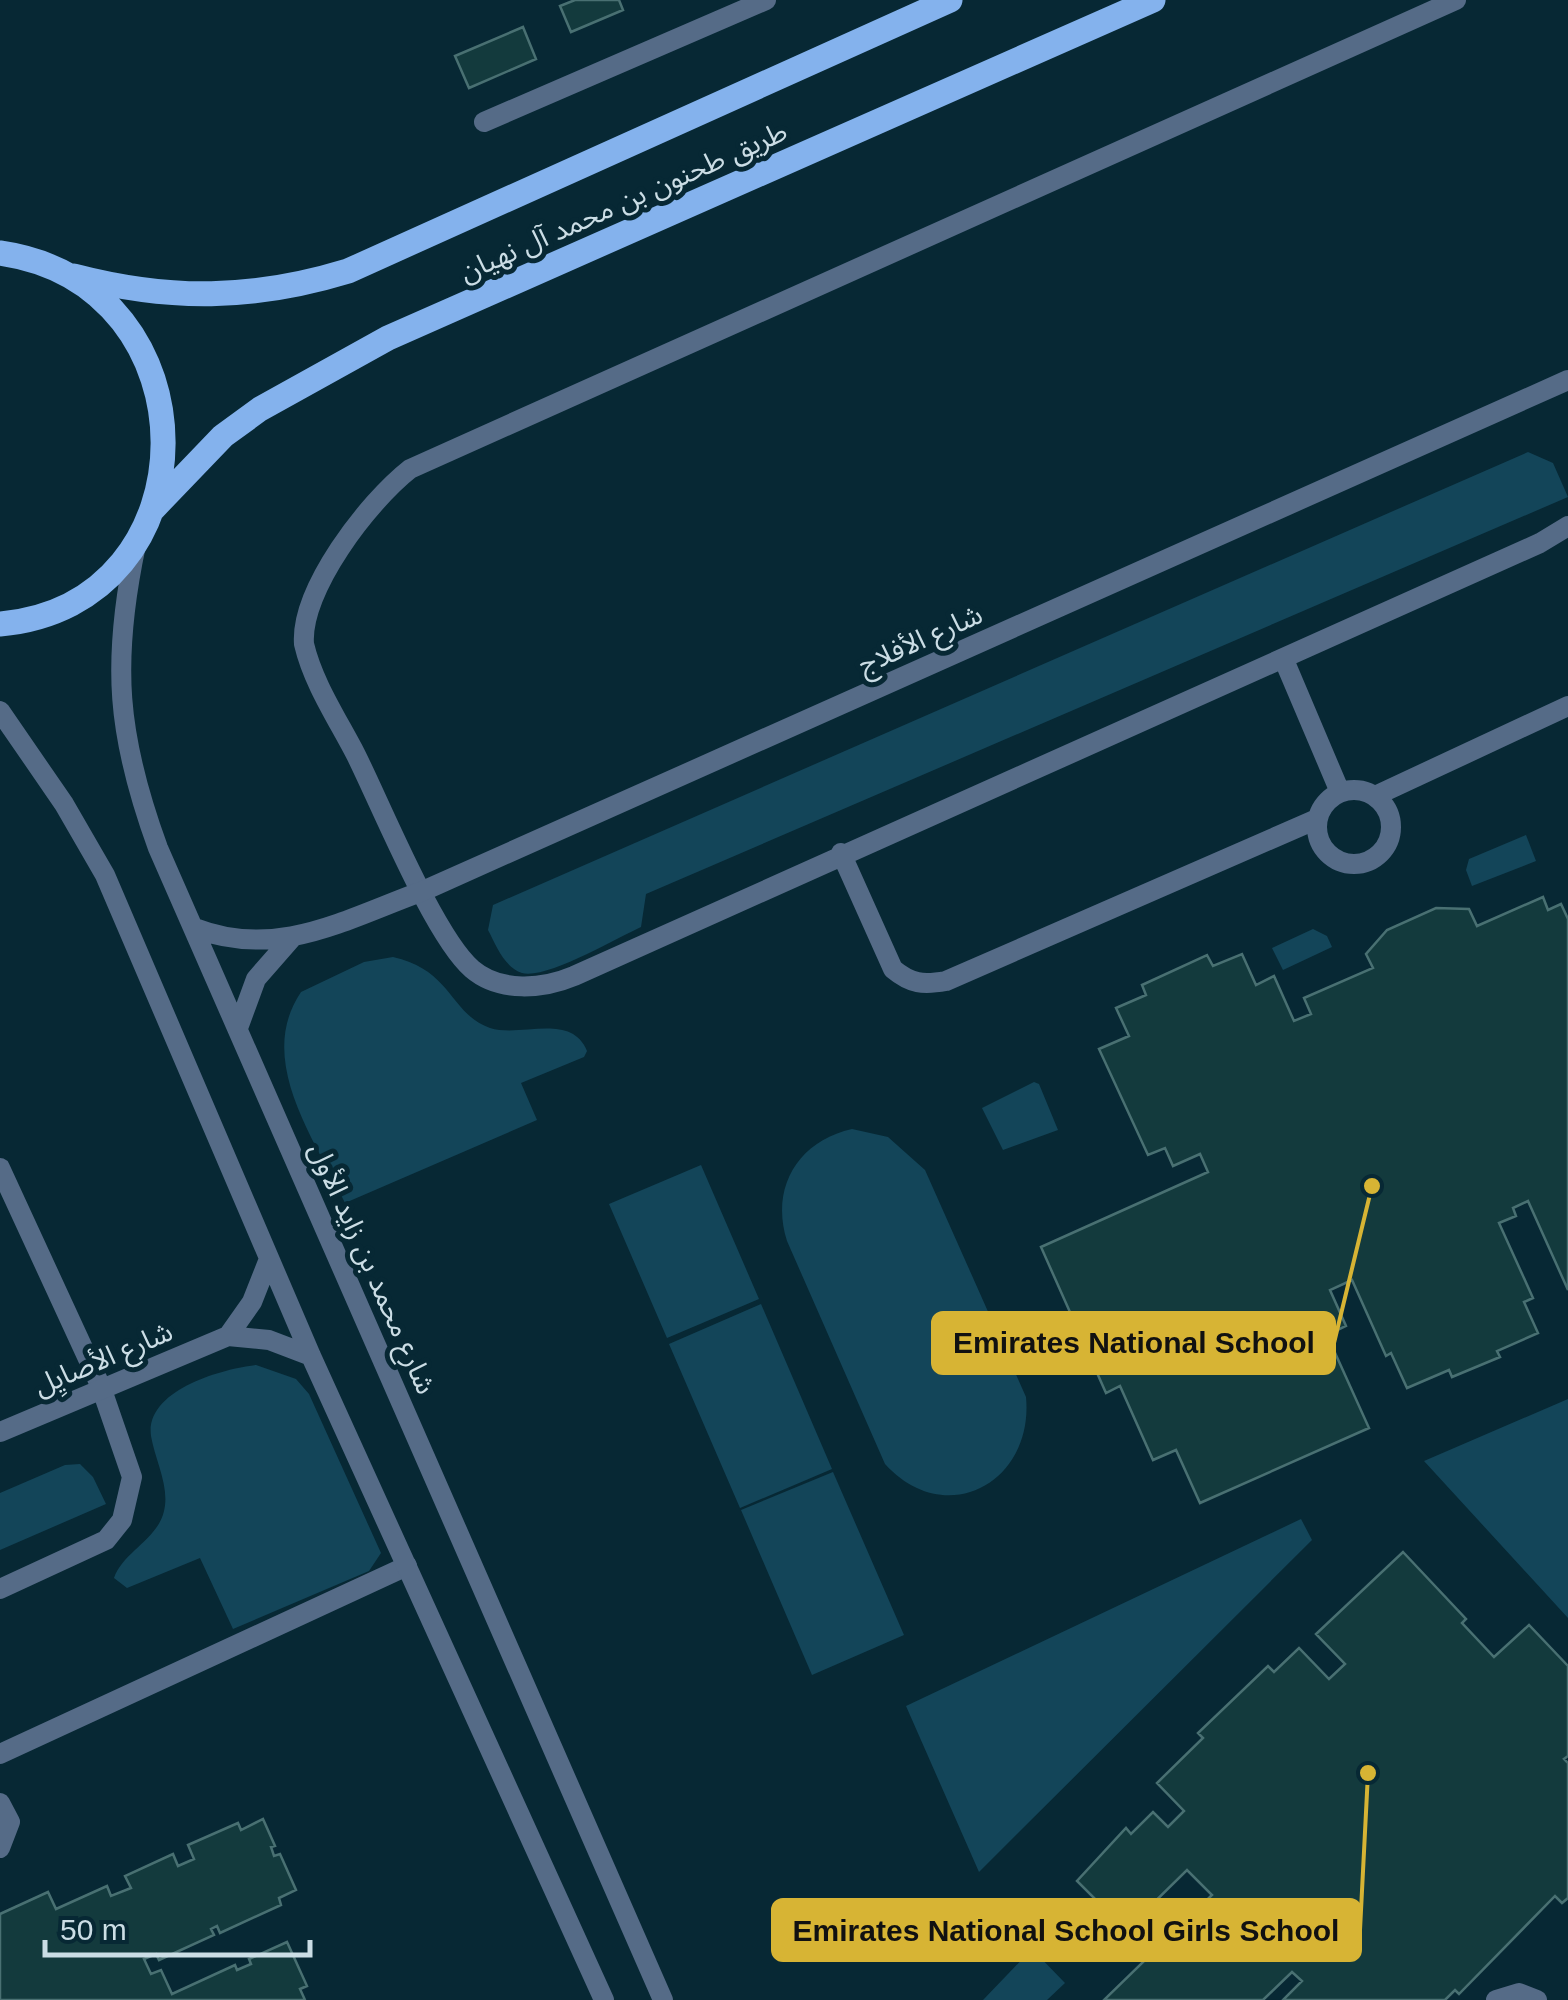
<svg xmlns="http://www.w3.org/2000/svg" width="1568" height="2000" font-family="Helvetica,'Noto Sans Arabic',sans-serif">
  <rect width="100%" height="100%" fill="#072834"/>
  <path fill="#134559" d="M1528,452L1553,463L1568,497L646,894L641,927C617,938 545,980 522,973C504,967 496,945 488,930L493,905Z
    M1526,835L1536,861L1472,886L1466,870L1469,859Z
    M1313,929L1327,936L1332,947L1283,970L1272,948Z
    M393,957C452,970 450,1014 490,1028C521,1038 571,1012 587,1051L584,1057L521,1083L537,1120L345,1203C315,1139 255,1060 301,992L364,962Z
    M1034,1082L1039,1084L1058,1130L1003,1150L982,1108Z
    M852,1129L888,1137L925,1170L1026,1397C1034,1482 946,1531 885,1464L787,1241C770,1188 798,1141 852,1129Z
    M701,1165L759,1299L667,1338L609,1204Z
    M761,1304L832,1469L740,1508L669,1344Z
    M256,1365L296,1379L309,1394L381,1553L369,1571L233,1629L200,1558L127,1588L114,1578C123,1552 158,1539 164,1511C170,1487 155,1460 151,1436C145,1390 222,1369 256,1365Z
    M1568,1399V1618L1424,1461Z
    M80,1464L93,1477L106,1504L0,1550V1493L65,1465Z
    M833,1472L904,1635L812,1675L741,1510Z
    M1301,1519L1312,1540L979,1872L906,1706Z
    M1032,1949L1065,1983L1047,2000H983Z"/>
  <path fill="#133a3d" stroke="#497072" stroke-width="2.5" d="M575,0H619L623,10L571,32L560,6Z
    M523,27L536,59L469,88L455,56Z
    M1543,897L1548,910L1561,904L1568,919V1290L1528,1201L1513,1208L1516,1216L1499,1223L1533,1298L1524,1302L1538,1333L1497,1351L1500,1357L1452,1377L1449,1370L1407,1388L1391,1353L1386,1356L1352,1280L1330,1290L1346,1326L1327,1335L1369,1428L1200,1503L1176,1450L1153,1460L1120,1386L1106,1393L1041,1247L1208,1172L1200,1154L1173,1166L1165,1148L1148,1155L1099,1049L1129,1036L1116,1008L1146,995L1142,985L1207,955L1213,966L1242,954L1256,985L1274,976L1294,1021L1311,1014L1304,998L1373,968L1366,954L1387,930L1436,908L1469,909L1477,926Z
    M1403,1552L1466,1619L1462,1623L1494,1657L1529,1625L1568,1666V1756L1564,1759L1568,1763V1898L1562,1903L1555,1896L1459,1994L1455,1990L1445,2000H1283L1302,1981L1292,1972L1263,2000H1104L1212,1895L1187,1870L1126,1930L1077,1881L1126,1828L1131,1834L1153,1812L1168,1827L1184,1811L1157,1783L1203,1738L1198,1733L1268,1666L1274,1672L1299,1648L1329,1679L1345,1664L1316,1634Z
    M263,1819L275,1846L271,1847L274,1856L280,1854L296,1890L279,1898L281,1905L220,1933L217,1926L211,1929L214,1935L159,1960L156,1954L144,1959L151,1974L161,1970L172,1994L235,1965L237,1970L251,1964L249,1959L287,1942L307,1986L300,1989L305,2000H0V1914L48,1892L56,1909L107,1886L111,1896L131,1888L125,1876L173,1854L178,1866L194,1859L188,1845L238,1823L241,1830Z"/>
  <g fill="none" stroke-linecap="round" stroke-linejoin="round">
    <path stroke="#556b87" stroke-width="20" d="M1456,0L410,469C368,502 300,590 304,644C313,683 338,720 356,755C381,805 434,936 472,969C500,993 543,989 574,976L1540,543L1568,526
      M1284,660L1340,792
      M1317 827a37 37 0 1 1 74 0a37 37 0 1 1-74 0Z
      M1375,796L1568,706
      M841,853L893,969C911,984 923,985 946,981L1317,819
      M0,1168L101,1387L132,1477L122,1520L106,1540L0,1589
      M0,1754L407,1566
      M0,1803L10,1822L0,1848
      M1496,2000L1519,1993L1537,2000"/>
    <path stroke="#556b87" stroke-width="20" d="M484,122L766,0
      M136,545C111,663 117,736 158,848L663,2000
      M0,711L64,804L105,875L311,1356L604,2000
      M195,928C277,960 346,919 423,891L1568,380
      M238,1028L256,979L291,939
      M228,1336L269,1340L311,1356
      M0,1432L228,1336L252,1302L269,1259"/>
    <path stroke="#84b2ed" stroke-width="25" d="M0,253C218,284 217,605 0,624
      M74,276C170,301 253,300 348,271L950,0
      M152,510L223,436L260,409L388,338L1153,0"/>
  </g>
  <g text-anchor="middle" stroke-width="10" stroke-linejoin="round" paint-order="stroke">
    <g font-size="28" fill="#cbdde5" stroke="#072834">
      <text transform="translate(623 201) rotate(-24)" y="10">طريق طحنون بن محمد آل نهيان</text>
      <text transform="translate(920 639) rotate(-24)" y="10">شارع الأفلاج</text>
      <text transform="translate(373 1268) rotate(66)" y="10">شارع محمد بن زايد الأول</text>
      <text transform="translate(103 1358) rotate(-23)" y="10">شارع الأصايِل</text>
    </g>
  </g>
  <path fill="none" stroke="#d7b434" stroke-width="4" d="M1372 1186L1334 1343M1368 1773L1360 1930"/>
  <g fill="#d7b434" stroke="#072834" stroke-width="4">
    <circle cx="1372" cy="1186" r="10"/>
    <circle cx="1368" cy="1773" r="10"/>
  </g>
  <g fill="#d7b434" stroke="#d7b434" stroke-width="4">
    <rect x="933" y="1313" width="401" height="60" rx="10"/>
    <rect x="773" y="1900" width="587" height="60" rx="10"/>
  </g>
  <g font-size="30" text-anchor="middle" font-weight="bold" fill="#111">
    <text x="1134" y="1353">Emirates National School</text>
    <text x="1066" y="1941">Emirates National School Girls School</text>
  </g>
  <path d="M45 1940v15h265v-15" fill="none" stroke="#cbdde5" stroke-width="5"/>
  <text x="60" y="1940" font-size="30" fill="#cbdde5" stroke="#072834" stroke-width="8" paint-order="stroke">50 m</text>
</svg>
